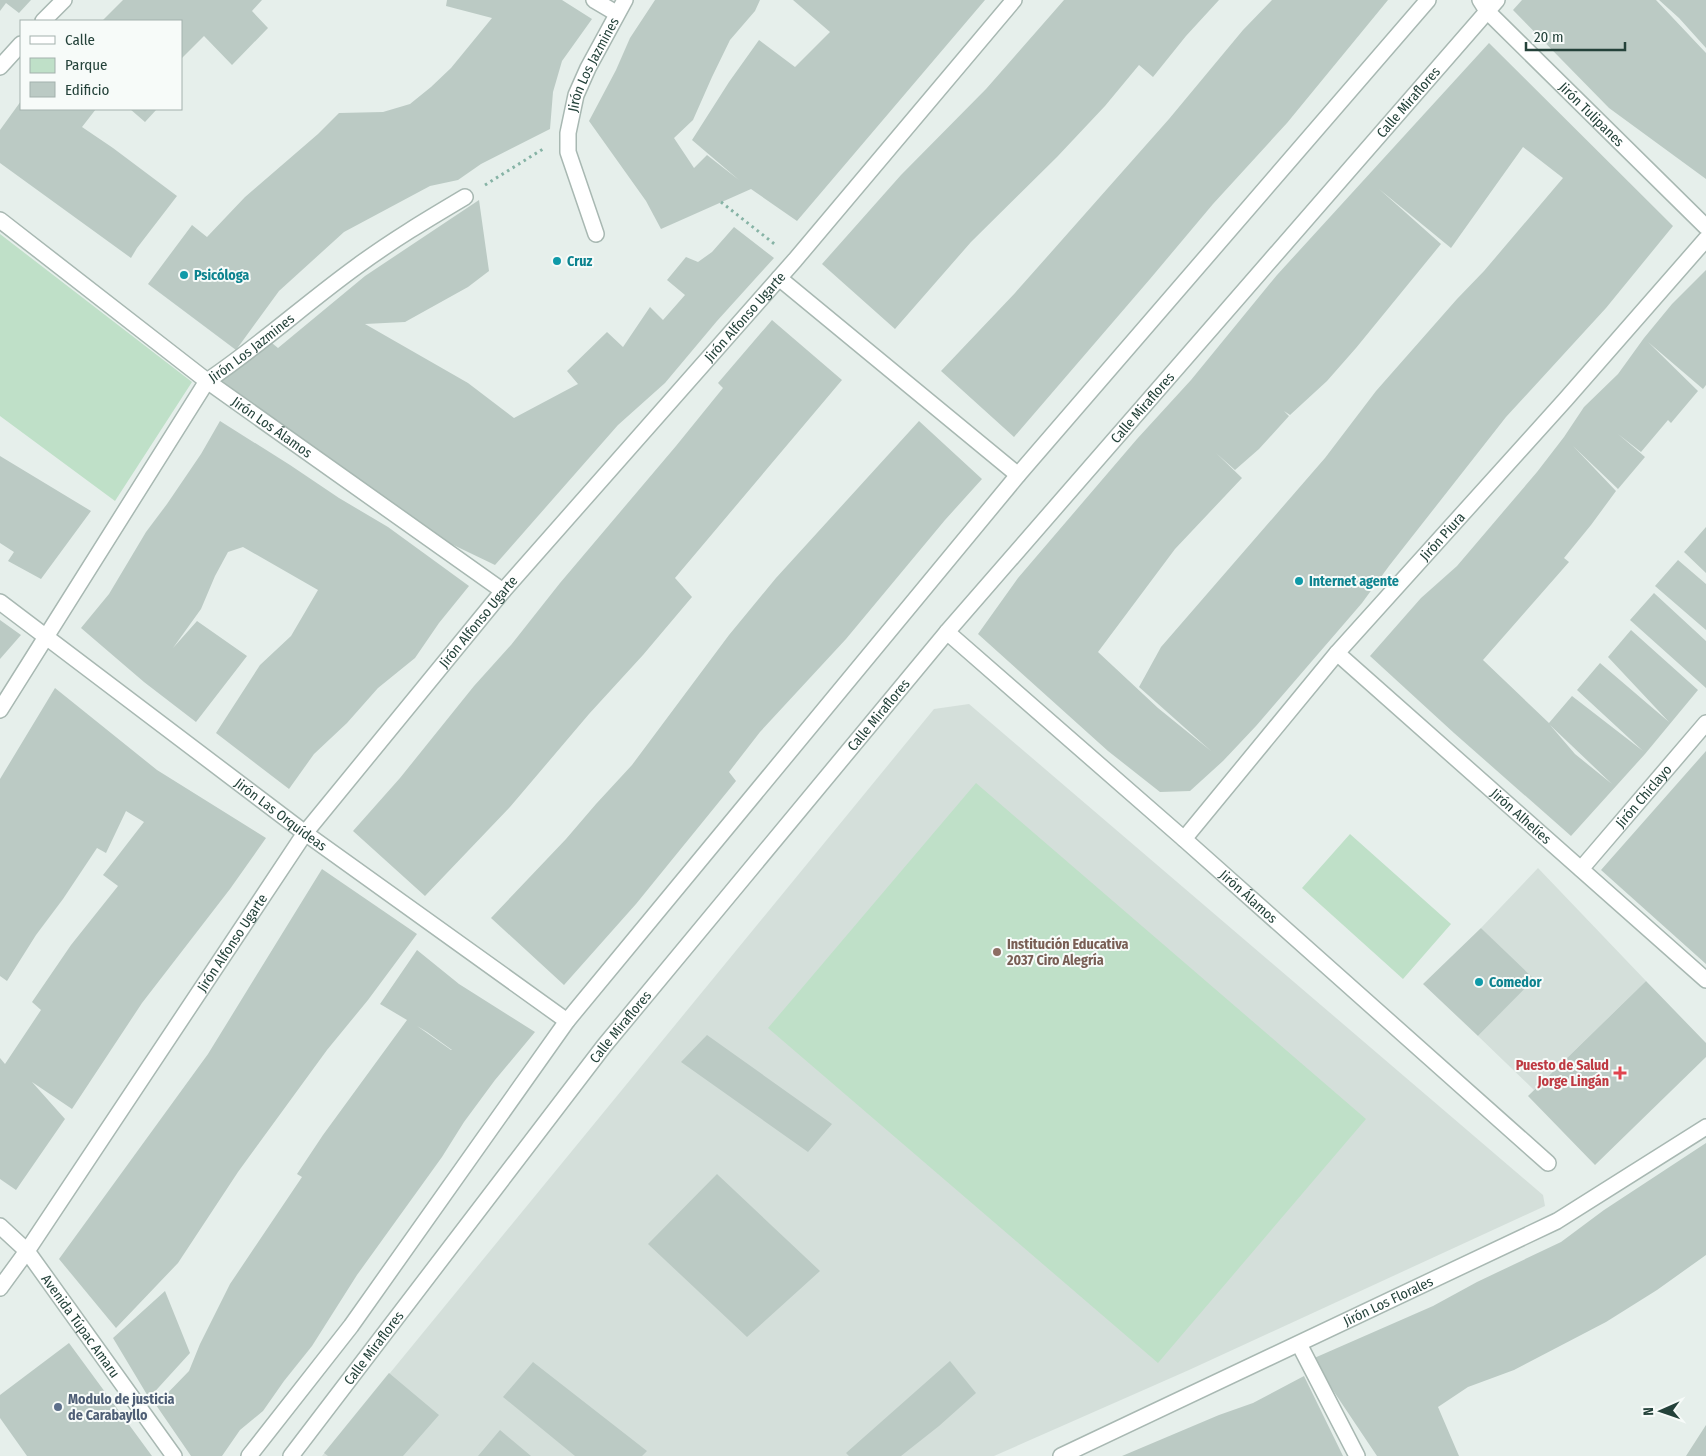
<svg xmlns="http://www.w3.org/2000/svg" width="1706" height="1456" font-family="'Fira Sans Condensed',sans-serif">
  <rect width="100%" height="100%" fill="#e6efeb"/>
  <path fill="#d4dfda" d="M969,704L1543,1195L1545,1206L1189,1370L994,1456H322L934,709Z
    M1538,868L1646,981L1534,1090L1478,1036L1533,979L1481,928Z"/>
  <path fill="#bfe0c8" d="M0,234L192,382L115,501L0,416Z
    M976,783L1366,1119L1158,1363L768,1028Z
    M1350,834L1451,924L1403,979L1302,888Z"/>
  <path fill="#bbcac4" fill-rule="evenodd" d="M0,0H31L19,13L6,3L0,11Z
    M123,0H262L252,11L268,28L232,65L204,36L181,59V21H102Z
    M447,0H562L592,19L562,61L553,92L550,129L481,164L458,180L430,186L344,232L279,291L236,350L148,284L192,225L207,237L245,197L318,134L339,113L383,112L410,104L431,87L451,68L492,18L446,6Z
    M655,0H760L755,11L730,40L712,77L693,120L674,138L694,168L707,155L739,180L692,140L729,82L759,40L795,67L830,32L793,0H985L797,221L751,189L661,229L646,201L589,121L616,70L630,38Z
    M1064,0H1219L1186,36L1153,77L1139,65L1105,106L1057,157L971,242L895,329L822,264L901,175L986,89Z
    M1272,0H1388L1287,123L1213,204L1150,279L1014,437L941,371L1015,293L1169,119L1243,30Z
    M1522,0H1656L1706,53V179L1609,108L1513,10Z
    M1659,0H1706V48L1679,18Z
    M1489,43L1673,226L1606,308L1506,417L1389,566L1362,603L1256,726L1223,761L1190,791L1160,792L1108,751L978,634L1018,578L1137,439L1191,380L1277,275ZM1523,147L1563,178L1484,271L1457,299L1376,391L1325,458L1161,647L1139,687L1211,751L1158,708L1098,652L1175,549L1242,478L1216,453L1235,470L1259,449L1289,416L1284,411L1290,415L1327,381L1356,348L1441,244L1379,189L1451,248Z
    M21,101V109H96L82,127L113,148L177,196L137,248L131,258L0,163V130Z
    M130,109H157L145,122Z
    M479,200L489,271L468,287L405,322L365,324L468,383L514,418L578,384L567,371L607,332L623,347L650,307L663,320L685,295L667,280L686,257L698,262L712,252L734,227L774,258L717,321L665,383L618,425L495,565L418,528L210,381L267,339L278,348L365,276Z
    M1706,270V385L1703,389L1648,342L1698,391L1671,423L1668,420L1641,452L1618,434L1645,457L1618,489L1573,446L1616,491L1591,525L1564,558L1569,562L1483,660L1549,723L1572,696L1643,751L1577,690L1600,663L1669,722L1608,657L1631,630L1698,690L1645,754L1571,836L1454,733L1370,656L1421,598L1457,566L1537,472L1564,437L1584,407L1618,374L1644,338L1672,304ZM1550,725L1612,784L1575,754Z
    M772,320L842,380L675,578L692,597L643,655L589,714L510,807L425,896L353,831L400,778L474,686L511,645L560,583L676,446L723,388L718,383Z
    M220,421L290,465L339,498L388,527L469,586L439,623L415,658L378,688L347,723L314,754L289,789L216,733L260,665L291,636L318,590L243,547L228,552L215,576L201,609L173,648L197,621L247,656L196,722L144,682L81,628L109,594L146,532L167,504L201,454Z
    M919,421L982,479L945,520L846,639L760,732L729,772L736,781L636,904L564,985L491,918L566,839L596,804L632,765L729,635L776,578Z
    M0,456L91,511L41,579L8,561L14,552L0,543Z
    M1706,527V573L1684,552Z
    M1678,560L1706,584V630L1655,586Z
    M1654,593L1706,641V688L1630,620Z
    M0,620L21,635L0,659Z
    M55,688L157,770L266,838L230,889L142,1003L72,1109L32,1082L65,1119L16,1190L0,1179V1058L5,1064L41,1010L32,1002L71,945L118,886L103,875L144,822L126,811L106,853L97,848L63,899L36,935L7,981L0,976V779Z
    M1706,751V964L1601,870Z
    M322,869L417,934L368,1000L327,1050L238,1172L178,1263L116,1328L59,1259L208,1054Z
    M1481,928L1534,979L1478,1036L1423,984Z
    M417,950L459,984L535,1032L495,1080L464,1122L442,1157L357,1275L312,1346L284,1381L263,1411L240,1430L222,1456H191L156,1405L189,1371L200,1344L230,1284L302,1177L297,1174L323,1135L407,1020L380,1004ZM417,1026L427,1032L452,1050H451Z
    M1646,981L1706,1043V1057L1595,1165L1528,1096Z
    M707,1035L832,1124L808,1152L681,1062Z
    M1706,1143V1255L1657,1290L1606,1322L1514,1370L1468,1387L1438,1407L1459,1456H1377L1312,1359L1433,1306L1477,1282L1561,1242L1604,1210Z
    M717,1174L820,1271L747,1337L648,1244Z
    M165,1291L190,1353L149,1398L113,1338Z
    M69,1343L152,1456H27L0,1418V1395Z
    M950,1361L976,1393L939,1426L901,1456H849L846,1453Z
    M533,1362L647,1451L642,1456H575L503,1397Z
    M389,1373L439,1415L403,1456H328L324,1453Z
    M1304,1376L1343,1456H1122L1219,1415L1253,1403Z
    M1706,1425V1456H1686Z
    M500,1430L531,1456H478Z"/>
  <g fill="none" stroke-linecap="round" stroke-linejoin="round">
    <defs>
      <g id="minor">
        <path d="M594,0L616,13"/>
        <path id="s1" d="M1480,0L1487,11L1706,227"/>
        <path d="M43,21L64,0"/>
        <path d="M0,67L21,44"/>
        <path id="s2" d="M0,220L207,381L503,591"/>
        <path id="s3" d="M596,234L568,152V133L576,95L588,68L625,0"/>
        <path d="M779,278L1018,475"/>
        <path id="s4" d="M0,602L305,833L567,1021"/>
        <path id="s5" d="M947,632L1184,839L1548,1163"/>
        <path id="s6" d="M1337,653L1706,980"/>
        <path id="s7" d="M0,710L207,381C259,346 305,304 356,267C391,241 428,219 465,197"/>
        <path id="s8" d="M1184,839L1337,653L1566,399L1706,239"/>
        <path id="s9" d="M1581,869L1706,723"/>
        <path id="s10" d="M0,1226L27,1251L174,1456"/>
        <path id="s11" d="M0,1288L27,1251L305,833L503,591L795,260L1014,0"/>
        <path d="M1299,1344L1357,1456"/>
        <path d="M249,1456L351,1326L567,1021L1018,475L1428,0"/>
        <path id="s12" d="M291,1456L604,1046L947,632L1497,0"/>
        <path id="s13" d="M1061,1456L1557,1221L1706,1127"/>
      </g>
    </defs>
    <use href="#minor" stroke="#a8b8b2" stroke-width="18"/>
    <path stroke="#86b3a5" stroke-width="3" stroke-dasharray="2.5 4" stroke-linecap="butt" d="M485,185L543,149
      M721,202L777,246"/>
    <use href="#minor" stroke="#fff" stroke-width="15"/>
  </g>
  <g fill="#0f9aa8" stroke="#f7fbf9" stroke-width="2">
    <circle cx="557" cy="261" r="5"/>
    <circle cx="184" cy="275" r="5"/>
    <circle cx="1299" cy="581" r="5"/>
    <circle cx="1479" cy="982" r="5"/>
  </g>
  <circle fill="#8d6e63" stroke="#f7fbf9" stroke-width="2" cx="997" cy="952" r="5"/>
  <path fill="#e0444e" stroke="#f7fbf9" stroke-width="2" d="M1617.5 1065.5h5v5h5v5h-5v5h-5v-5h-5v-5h5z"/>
  <circle fill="#5c6f8a" stroke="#f7fbf9" stroke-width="2" cx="58" cy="1407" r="5"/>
  <g text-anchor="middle" stroke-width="4" stroke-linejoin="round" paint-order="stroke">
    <g font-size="14" fill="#24423a" stroke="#f7fbf9">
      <text dy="5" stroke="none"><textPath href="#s3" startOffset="179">Jirón Los Jazmines</textPath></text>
      <text dy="5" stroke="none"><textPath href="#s12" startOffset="1756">Calle Miraflores</textPath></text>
      <text dy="5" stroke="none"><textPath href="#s1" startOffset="160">Jirón Tulipanes</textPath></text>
      <text dy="5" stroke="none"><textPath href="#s11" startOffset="1226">Jirón Alfonso Ugarte</textPath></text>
      <text dy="5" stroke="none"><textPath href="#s7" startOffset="444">Jirón Los Jazmines</textPath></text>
      <text dy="5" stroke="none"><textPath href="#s12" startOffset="1351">Calle Miraflores</textPath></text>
      <text dy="5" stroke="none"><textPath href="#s2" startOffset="342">Jirón Los Álamos</textPath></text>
      <text dy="5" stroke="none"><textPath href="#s8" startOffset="398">Jirón Piura</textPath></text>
      <text dy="5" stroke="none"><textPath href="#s11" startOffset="821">Jirón Alfonso Ugarte</textPath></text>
      <text dy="5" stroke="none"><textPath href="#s12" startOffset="946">Calle Miraflores</textPath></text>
      <text dy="5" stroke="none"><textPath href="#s9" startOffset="96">Jirón Chiclayo</textPath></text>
      <text dy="5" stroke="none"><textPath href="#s4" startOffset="352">Jirón Las Orquídeas</textPath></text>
      <text dy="5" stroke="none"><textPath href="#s6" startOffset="246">Jirón Alhelíes</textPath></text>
      <text dy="5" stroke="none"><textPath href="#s5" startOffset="401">Jirón Álamos</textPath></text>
      <text dy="5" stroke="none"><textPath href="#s11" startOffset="416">Jirón Alfonso Ugarte</textPath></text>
      <text dy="5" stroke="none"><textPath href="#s12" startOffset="541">Calle Miraflores</textPath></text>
      <text dy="5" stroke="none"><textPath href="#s13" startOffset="362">Jirón Los Florales</textPath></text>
      <text dy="5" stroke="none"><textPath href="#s10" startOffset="129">Avenida Túpac Amaru</textPath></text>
      <text dy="5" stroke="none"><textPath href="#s12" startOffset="136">Calle Miraflores</textPath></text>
    </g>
    <g font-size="14" font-weight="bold" fill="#0d838f" stroke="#f7fbf9" text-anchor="start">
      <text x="567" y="266">Cruz</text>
      <text x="194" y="280">Psicóloga</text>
      <text x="1309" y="586">Internet agente</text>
      <text x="1489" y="987">Comedor</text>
    </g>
    <g font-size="14" font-weight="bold" fill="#785e54" stroke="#f7fbf9" text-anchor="start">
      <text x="1007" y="949">Institución Educativa<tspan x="1007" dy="16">2037 Ciro Alegría</tspan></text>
    </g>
    <g font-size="14" font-weight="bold" fill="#be3a42" stroke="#f7fbf9" text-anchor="end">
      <text x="1609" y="1070">Puesto de Salud<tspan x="1609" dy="16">Jorge Lingán</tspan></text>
    </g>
    <g font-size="14" font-weight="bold" fill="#4e5e75" stroke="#f7fbf9" text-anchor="start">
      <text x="68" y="1404">Modulo de justicia<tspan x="68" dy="16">de Carabayllo</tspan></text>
    </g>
  </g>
  <rect x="20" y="20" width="162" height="90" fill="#f7fbf9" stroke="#a3b1ad"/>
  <rect x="30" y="36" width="25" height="8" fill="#ffffff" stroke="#a3b1ad"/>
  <text x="65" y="45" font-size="15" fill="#24423a">Calle</text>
  <rect x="30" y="58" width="25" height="15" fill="#bfe0c8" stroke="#a3b1ad"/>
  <text x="65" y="70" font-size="15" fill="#24423a">Parque</text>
  <rect x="30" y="82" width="25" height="15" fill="#bbcac4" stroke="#a3b1ad"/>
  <text x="65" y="95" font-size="15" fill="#24423a">Edificio</text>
  <g transform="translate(1661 1411) rotate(268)" stroke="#f7fbf9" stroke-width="4" paint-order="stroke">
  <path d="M0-4L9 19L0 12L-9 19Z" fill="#24423a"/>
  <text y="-8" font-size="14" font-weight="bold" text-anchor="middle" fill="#24423a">N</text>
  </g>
  <path d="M1526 42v8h99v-8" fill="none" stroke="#24423a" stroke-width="2.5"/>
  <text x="1534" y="42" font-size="15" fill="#24423a" stroke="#f7fbf9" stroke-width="4" paint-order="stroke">20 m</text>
</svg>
